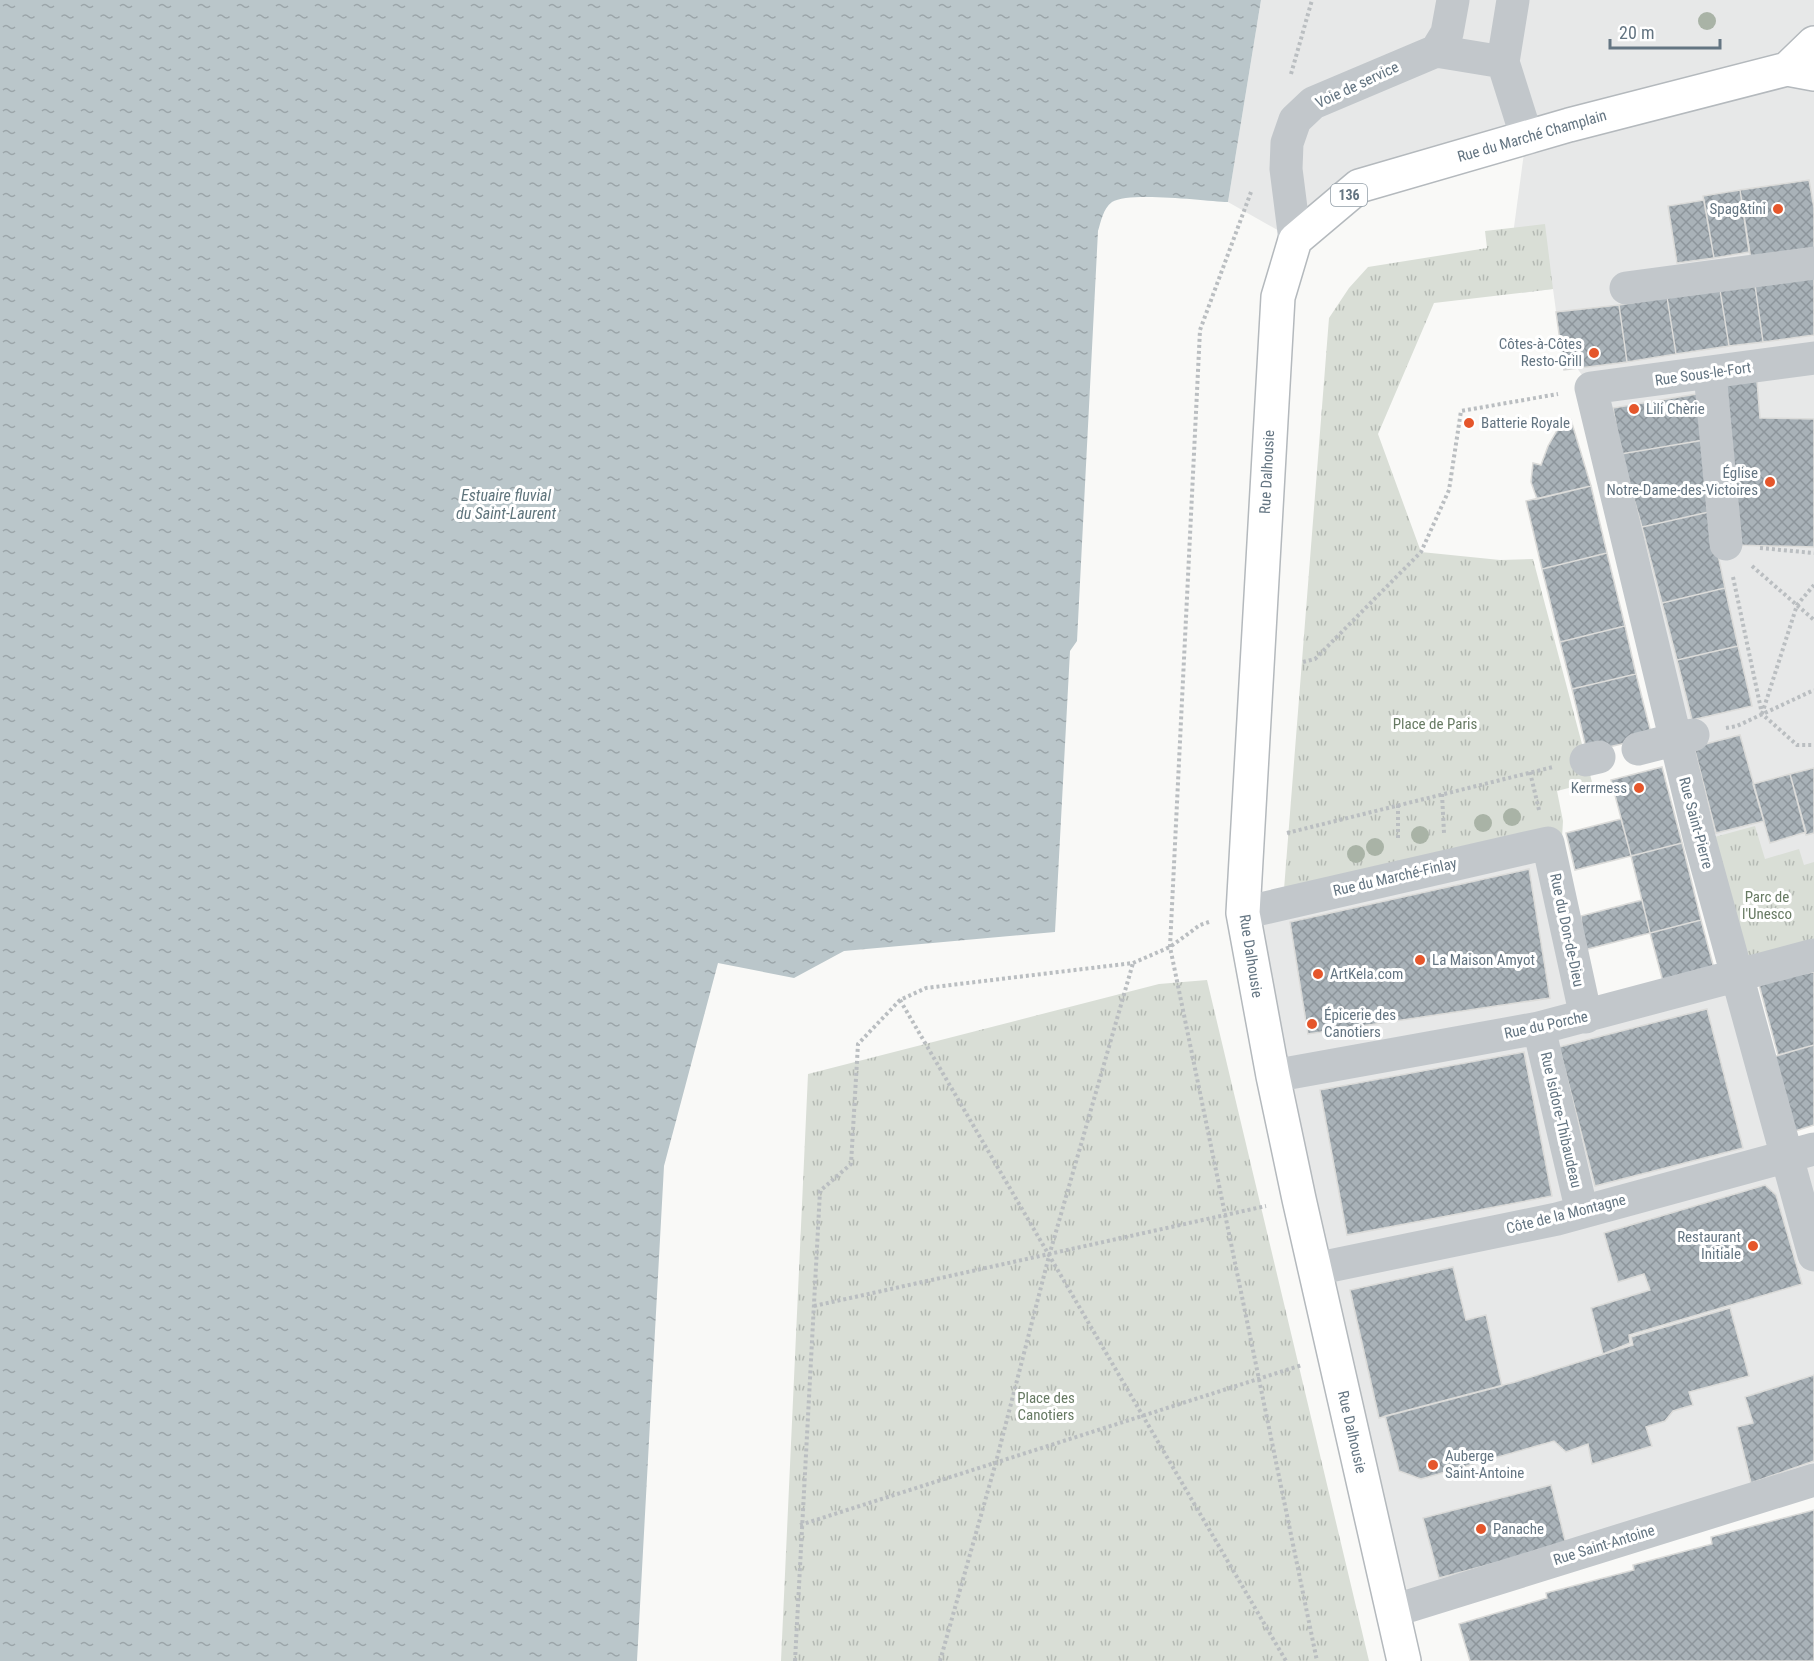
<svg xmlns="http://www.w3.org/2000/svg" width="1814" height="1661" font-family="'Roboto Condensed',sans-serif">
  <defs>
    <pattern id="park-tufts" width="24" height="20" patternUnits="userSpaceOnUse" patternTransform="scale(1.5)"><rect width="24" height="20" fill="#d9ded6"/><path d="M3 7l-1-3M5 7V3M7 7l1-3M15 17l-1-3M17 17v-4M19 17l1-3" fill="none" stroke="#b4b9b3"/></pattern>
    <pattern id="water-ripples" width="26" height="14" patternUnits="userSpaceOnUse" patternTransform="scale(1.5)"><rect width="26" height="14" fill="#bac6ca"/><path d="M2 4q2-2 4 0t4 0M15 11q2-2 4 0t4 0" fill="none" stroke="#9ba5a9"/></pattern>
    <pattern id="building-cross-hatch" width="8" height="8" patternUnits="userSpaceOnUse" patternTransform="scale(1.5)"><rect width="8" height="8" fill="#a9b2b8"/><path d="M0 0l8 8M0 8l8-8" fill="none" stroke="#8d959b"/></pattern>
  </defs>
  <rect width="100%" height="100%" fill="#f9f9f7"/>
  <path fill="#e7e8e8" d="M1261,0H1814V955L1755,972L1781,1139L1814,1149V1480L1393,1611L1243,913L1548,843L1586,1017L1738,977L1591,388L1577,368L1564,370L1553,289L1522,293L1514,227L1526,138L1386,178L1295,240L1228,202Z"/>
  <path fill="url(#park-tufts)" d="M1545,224L1553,289L1434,303L1378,434L1421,552L1500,560L1533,559L1592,782L1557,791L1563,821L1562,838L1283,902L1329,318L1349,288L1368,267L1487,248L1485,231Z
    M1755,826L1765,859L1799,849L1804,865L1814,862V955L1739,977L1700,841Z
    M1207,980L1369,1661H781L808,1074L1159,984Z"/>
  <path fill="url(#water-ripples)" d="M0,0H1261L1228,202C1205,201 1129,191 1112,202C1103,209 1101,221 1098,231L1077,641L1070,651L1055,932L844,951L794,978L718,963L664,1166L637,1661H0Z"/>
  <path fill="url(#building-cross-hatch)" stroke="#dbdbd9" stroke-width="1.5" d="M1809,180L1814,208V255L1752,266L1740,190Z
    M1740,190L1749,252L1714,258L1703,196Z
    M1704,200L1714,258L1677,263L1668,206Z
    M1814,277V335L1763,342L1755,285Z
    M1755,285L1763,342L1729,346L1720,290Z
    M1720,290L1729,346L1676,354L1667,297Z
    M1667,297L1676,354L1627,362L1619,305Z
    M1619,305L1627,362L1564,370L1556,312Z
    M1757,381L1760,418L1814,419V547L1732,545L1718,386Z
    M1703,393L1704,440L1621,454L1613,408Z
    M1571,420L1591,486L1537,499L1531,482L1533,463L1541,465L1548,446L1559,427Z
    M1704,440L1709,512L1642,527L1621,454Z
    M1591,486L1607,553L1542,569L1526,501Z
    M1709,512L1725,588L1662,603L1642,527Z
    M1607,553L1625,626L1560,642L1542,569Z
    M1725,588L1738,646L1677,660L1662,603Z
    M1625,626L1636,674L1572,689L1560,642Z
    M1738,646L1752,706L1692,720L1677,660Z
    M1636,674L1652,737L1587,752L1572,689Z
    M1740,735L1764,821L1716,833L1694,747Z
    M1662,767L1682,843L1631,856L1611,780Z
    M1814,768V833L1806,835L1790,774Z
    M1790,774L1806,832L1770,843L1753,784Z
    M1621,819L1631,856L1575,870L1566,833Z
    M1682,843L1701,920L1650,933L1631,856Z
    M1529,869L1550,998L1308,1034L1290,922Z
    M1642,900L1650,933L1584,950L1581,916Z
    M1701,920L1716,976L1665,989L1650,933Z
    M1814,972V1045L1778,1055L1758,981Z
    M1707,1009L1743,1148L1595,1186L1559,1047Z
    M1814,1045V1125L1795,1131L1773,1057Z
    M1524,1052L1552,1196L1347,1235L1320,1090Z
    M1765,1185L1776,1195L1802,1284L1629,1335L1630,1343L1603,1354L1591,1308L1650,1290L1644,1274L1618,1282L1604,1233Z
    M1453,1267L1466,1320L1486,1315L1502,1386L1379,1418L1350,1290Z
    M1730,1308L1749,1376L1689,1392L1693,1405L1673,1411L1665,1421L1646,1427L1652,1446L1592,1464L1588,1444L1566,1452L1554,1441L1421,1479L1399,1471L1385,1416L1515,1382L1633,1345L1631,1337Z
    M1814,1375V1461L1751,1483L1737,1427L1753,1423L1745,1397Z
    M1551,1485L1566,1544L1439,1578L1423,1518Z
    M1814,1510V1661H1470L1459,1624L1547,1598L1546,1593L1634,1570L1633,1565L1712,1544L1711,1537Z"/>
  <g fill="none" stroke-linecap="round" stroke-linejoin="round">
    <defs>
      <path id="major" d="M1787,69L1814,43
        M1404,1661L1299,1199L1273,1076L1243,913L1278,297L1295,240L1359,186L1569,125L1787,69L1814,74"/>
    </defs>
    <use href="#major" stroke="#b4b9bd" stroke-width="36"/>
    <path stroke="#babec1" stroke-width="4" stroke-dasharray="3 3" stroke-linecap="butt" d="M1291,74L1312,0
      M1251,192L1200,330L1170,947L1317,1661
      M1760,548L1814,553
      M1752,566L1814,620
      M1733,577L1762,714L1797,745H1814
      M1303,662L1315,659L1421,552L1449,490L1461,411L1558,394
      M1762,714L1797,605L1814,585
      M1726,728L1737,726L1814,690
      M1530,772L1539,810
      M1442,794L1444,833
      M1398,805V841
      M1287,833L1553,767
      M900,1000L1286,1661
      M814,1306L1266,1206
      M800,1525L1302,1365
      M795,1661L820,1191L851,1164L858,1044L900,1000L926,988L1133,963L1170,947L1200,925L1209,922
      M940,1661L996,1462L1049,1256L1133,963"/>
    <path stroke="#c2c7cb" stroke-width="33" d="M1513,0L1503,62L1527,138
      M1436,51L1447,33L1453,0
      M1295,240L1286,169L1287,143L1295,120L1313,103L1436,51L1503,62
      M1626,288L1814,263
      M1814,358L1591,388L1700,841L1814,1255
      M1710,373L1726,544
      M1638,749L1693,735
      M1586,760L1599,757
      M1243,913L1548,843L1586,1017
      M1539,1028L1582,1212
      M1273,1076L1539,1028L1814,955
      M1315,1269L1557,1219L1814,1149
      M1393,1611L1814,1480"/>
    <use href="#major" stroke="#fff" stroke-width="33"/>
  </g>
  <g fill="#a9b3a6">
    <circle cx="1707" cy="21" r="9"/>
    <circle cx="1512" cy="817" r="9"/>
    <circle cx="1483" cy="823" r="9"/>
    <circle cx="1420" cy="835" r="9"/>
    <circle cx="1375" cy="847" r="9"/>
    <circle cx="1356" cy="854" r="9"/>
  </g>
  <g fill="#e5562b" stroke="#fff" stroke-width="2">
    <circle cx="1778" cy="209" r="6"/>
    <circle cx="1594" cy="353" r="6"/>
    <circle cx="1634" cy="409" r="6"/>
    <circle cx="1469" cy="423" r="6"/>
    <circle cx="1770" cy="482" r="6"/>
    <circle cx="1639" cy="788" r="6"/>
    <circle cx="1420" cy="960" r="6"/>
    <circle cx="1318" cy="974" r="6"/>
    <circle cx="1312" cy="1024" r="6"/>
    <circle cx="1753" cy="1246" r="6"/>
    <circle cx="1433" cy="1465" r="6"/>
    <circle cx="1481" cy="1529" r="6"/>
  </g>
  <g text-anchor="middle" stroke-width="6" stroke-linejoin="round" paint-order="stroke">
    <rect fill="#fff" stroke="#929ea8" stroke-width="1.5" x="1331" y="184" width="36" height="22" rx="4.5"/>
    <g font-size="14" font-weight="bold" fill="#647582">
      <text x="1349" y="200">136</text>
    </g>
    <g font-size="15" fill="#647582" stroke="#fff">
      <text transform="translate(1357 85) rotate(-25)" y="5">Voie de service</text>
      <text transform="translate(1532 136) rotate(-16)" y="5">Rue du Marché Champlain</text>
      <text transform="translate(1703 374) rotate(-8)" y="5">Rue Sous-le-Fort</text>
      <text transform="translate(1267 472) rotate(-87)" y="5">Rue Dalhousie</text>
      <text transform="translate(1696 823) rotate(75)" y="5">Rue Saint-Pierre</text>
      <text transform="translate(1395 877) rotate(-13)" y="5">Rue du Marché-Finlay</text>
      <text transform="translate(1567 930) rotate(78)" y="5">Rue du Don-de-Dieu</text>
      <text transform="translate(1251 956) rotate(81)" y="5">Rue Dalhousie</text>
      <text transform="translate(1546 1025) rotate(-12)" y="5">Rue du Porche</text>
      <text transform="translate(1561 1120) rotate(77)" y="5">Rue Isidore-Thibaudeau</text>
      <text transform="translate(1566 1214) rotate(-14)" y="5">Côte de la Montagne</text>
      <text transform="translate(1352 1432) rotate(77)" y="5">Rue Dalhousie</text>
      <text transform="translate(1604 1545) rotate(-17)" y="5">Rue Saint-Antoine</text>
    </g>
    <g font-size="15" fill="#647582" stroke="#fff" text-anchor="start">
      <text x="1766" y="214" text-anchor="end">Spag&amp;tini</text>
      <text x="1582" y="349" text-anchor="end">Côtes-à-Côtes<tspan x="1582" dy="17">Resto-Grill</tspan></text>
      <text x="1646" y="414">Lili Chèrie</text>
      <text x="1481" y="428">Batterie Royale</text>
      <text x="1758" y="478" text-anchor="end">Église<tspan x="1758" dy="17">Notre-Dame-des-Victoires</tspan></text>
      <text x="1627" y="793" text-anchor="end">Kerrmess</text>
      <text x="1432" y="965">La Maison Amyot</text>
      <text x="1330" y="979">ArtKela.com</text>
      <text x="1324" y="1020">Épicerie des<tspan x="1324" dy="17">Canotiers</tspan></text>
      <text x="1741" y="1242" text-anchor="end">Restaurant<tspan x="1741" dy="17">Initiale</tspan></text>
      <text x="1445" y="1461">Auberge<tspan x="1445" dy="17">Saint-Antoine</tspan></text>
      <text x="1493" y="1534">Panache</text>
    </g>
    <g font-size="15" fill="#677a63" stroke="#fff">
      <text x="1435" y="729">Place de Paris</text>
      <text x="1767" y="902">Parc de<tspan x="1767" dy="17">l'Unesco</tspan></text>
      <text x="1046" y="1403">Place des<tspan x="1046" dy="17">Canotiers</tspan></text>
    </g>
    <g font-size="16" font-style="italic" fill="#5f747c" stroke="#fff">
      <text x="506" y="501">Estuaire fluvial<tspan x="506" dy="18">du Saint-Laurent</tspan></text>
    </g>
  </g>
  <path d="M1610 39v9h110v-9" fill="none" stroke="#647582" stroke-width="3"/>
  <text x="1619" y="39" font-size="18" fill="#647582" stroke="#ffffff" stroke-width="4.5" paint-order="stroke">20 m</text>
</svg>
